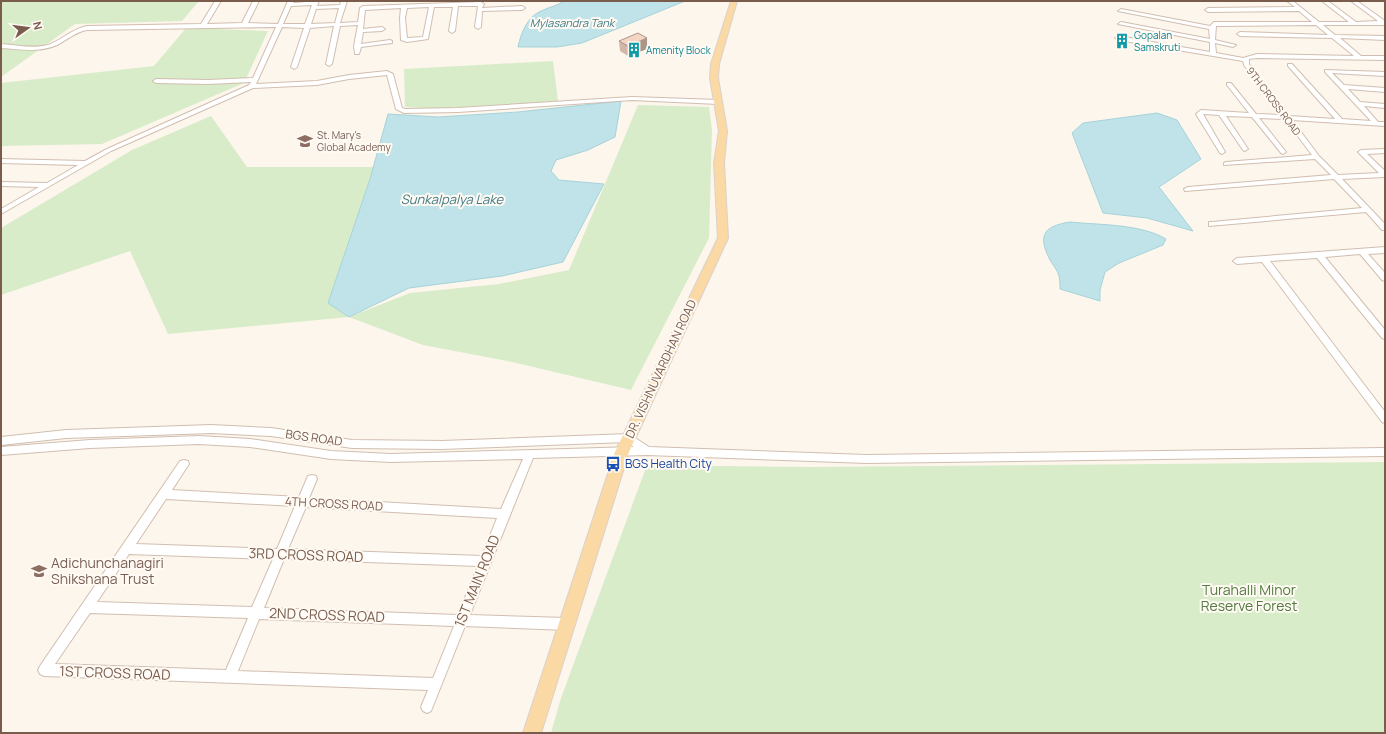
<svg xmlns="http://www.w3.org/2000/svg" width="1386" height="734" font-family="Manrope,sans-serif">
  <rect width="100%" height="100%" fill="#fdf6ec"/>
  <path fill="#d8ecc9" d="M1,1H199L182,21L75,24L1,77Z
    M186,28L268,31L244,83L102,144L1,146V83L154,66Z
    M553,61L558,101L439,109L405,107L404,69Z
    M638,105L709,107L712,130L709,238L631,390L512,362L423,345L349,317L168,334L130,251L1,295V228L132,150L211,116L247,167H374L328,303L349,317L410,293L499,284L569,270Z
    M1385,462V733H551L561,698L647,465L811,467Z"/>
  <path fill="#bfe3e8" stroke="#a5d3da" d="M564,1H685L582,43L557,47H518C521,33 527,17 541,11C549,7 557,6 564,1Z
    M621,101L615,137L588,150L556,160L551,171L559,180L604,184L563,262L502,276L409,288L349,317L328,303L370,179L388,114L438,117L518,112Z
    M1157,113L1177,120L1201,159L1159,187L1193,231L1147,218L1103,213L1072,133L1083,123Z
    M1070,222C1100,225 1141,224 1166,239L1163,245L1119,263L1105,272L1100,290V301L1060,289C1060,285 1060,280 1059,276C1058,271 1053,265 1050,260C1037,235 1044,226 1070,222Z"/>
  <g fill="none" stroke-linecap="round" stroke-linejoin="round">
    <defs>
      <path id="minor" d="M215,1H221L207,24L242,23L253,1H259L248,23L278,24L288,1H294L293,3L319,1L317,6L340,5L341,1H347L340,23L358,22L360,8L363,6L481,2L484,4L482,8L522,6L525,8L522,10L482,11L481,27L478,29L475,27L478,6H458L455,31L452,33L449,31L453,7H434L428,39L407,42L401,40L400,18L401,8L365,10L363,29L382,27L385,29L382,31L363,32L361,44L390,40L392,41V43L361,47L359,54H355L354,46L358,25L340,26L332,64L329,66L326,64L334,26L310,28L297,67L294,69L291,67L304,28L282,27L256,84L317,81L349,75L387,71L393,74L402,108L405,109L458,108L632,97L718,100L721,102L718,104L632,100L458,112L404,113L396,109L387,75L349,79L317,85L253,88L111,151L1,214V209L39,187L1,186V182L47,183L78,165L1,163V159L85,161L107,149L249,85L251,82L208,84L156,83L153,81L156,79L208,80L253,78L276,27L87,30C75,32 67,40 57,45C39,53 19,49 1,48V44C16,45 33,49 48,45C62,40 72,29 87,26L201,24ZM312,5L305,24H283L291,6ZM429,7L423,37L407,38L405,18L407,8ZM339,8L335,23L311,24L316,9Z
        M1287,1H1293L1319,22H1349L1322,1H1328L1356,22L1378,21L1351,1H1357L1385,21V25H1323L1335,35L1385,36V40L1340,38L1361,56H1385V60L1257,58L1249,59V64L1289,116L1335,119L1288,66V64H1292L1342,119L1371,121L1325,72V70L1385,72V76L1332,73L1344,85L1385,88V92L1348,89L1360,102L1385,104V108L1364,106L1378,122H1385V126L1292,120L1319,156L1338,175L1379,173L1358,152L1361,150L1385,149V153L1367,154L1385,171V177L1342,179L1385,224V230H1382L1366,212L1209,226V222H1212L1362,208L1334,179L1185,191L1184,189L1188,187L1331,175L1315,159L1224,165V163L1226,162L1312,155L1285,119L1259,118L1286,152L1283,154L1281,153L1252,117L1226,116L1248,149L1245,151L1243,150L1219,115L1203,114L1225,152L1222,154L1220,153L1196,114L1201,110L1249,113L1227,85V83H1231L1256,114L1282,115L1244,65L1243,61L1118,40L1115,38L1118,36L1210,52V42L1118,24L1121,22L1210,39L1209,29L1118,11L1121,9L1210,26L1214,22H1312L1299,11L1208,12L1205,10L1208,8L1295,7ZM1316,25L1328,35L1240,32L1237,34L1240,36L1332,38L1354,56L1257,54L1243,58L1216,53L1215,43L1233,47L1236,45L1215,40L1216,26Z
        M1385,247V253L1368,254L1385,273V281L1382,280L1360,254L1325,257L1385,330V339L1382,338L1317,258L1270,261L1385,412V423L1382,422L1262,262L1237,264L1233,261L1237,258Z
        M211,425L271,428L352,440L442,441L629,434L649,447L867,455L1385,448V456L867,463L647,455L533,458L470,615L567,618L571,620L573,624L571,628L567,630L465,626L431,711L427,713L423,711L421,707L428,690L44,676L40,674L38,670L40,666L180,461L184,460L188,461L189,464L172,490L299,497L308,476L312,475L316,476L317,479L309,498L501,509L523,459L391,462L331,459L250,447L199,444L90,448L1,455V447L90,440L199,436L250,439L331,451L391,454L634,447L627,442L442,449L352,448L271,436L211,433L66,438L1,445V437L66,430ZM166,499L295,506L277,549L136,544ZM306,507L497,518L482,556L288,549ZM129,554L273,559L252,607L97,602ZM284,559L478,566L458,615L264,608ZM90,613L248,618L226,670L55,664ZM259,619L454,626L433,678L238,671Z"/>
      <path id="major" d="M731,1H737L719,64L718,78L727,131L724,163L728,238L629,452L541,733H523L615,452L718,238L714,163L719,131L710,78L711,64Z"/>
    </defs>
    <use href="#minor" stroke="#d1beb0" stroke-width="2"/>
    <use href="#major" stroke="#dad1cd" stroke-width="2"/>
    <use href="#minor" fill="#fff" fill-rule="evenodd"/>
    <use href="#major" fill="#fbd9a5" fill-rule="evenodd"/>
  </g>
  <path fill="#d1b7a8" d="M619,41L647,49L628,56L620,51Z"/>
  <path fill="#aa9588" d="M647,38V49L628,56V46Z"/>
  <path fill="#f3d5c3" stroke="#aa9588" d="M638,33L647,38L628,46L619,41Z"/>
  <defs>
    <symbol id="building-bare" viewBox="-9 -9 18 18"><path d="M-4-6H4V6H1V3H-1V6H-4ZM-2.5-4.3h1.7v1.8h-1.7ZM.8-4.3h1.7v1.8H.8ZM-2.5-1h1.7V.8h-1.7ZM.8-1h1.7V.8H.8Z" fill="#0f9aa8" stroke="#fffaf3" stroke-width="2.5" paint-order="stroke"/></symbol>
    <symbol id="university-bare" viewBox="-9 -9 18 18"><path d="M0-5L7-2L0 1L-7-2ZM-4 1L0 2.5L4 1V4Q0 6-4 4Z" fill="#8d6e63" stroke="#fffaf3" stroke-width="2.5" paint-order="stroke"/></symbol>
    <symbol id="bus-bare" viewBox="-9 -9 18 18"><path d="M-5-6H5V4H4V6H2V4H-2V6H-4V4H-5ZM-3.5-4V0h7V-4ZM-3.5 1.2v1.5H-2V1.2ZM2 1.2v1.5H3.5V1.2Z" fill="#1a4fb4" stroke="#fffaf3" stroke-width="2.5" paint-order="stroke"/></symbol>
  </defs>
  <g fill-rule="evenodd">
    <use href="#building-bare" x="1111" y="30" width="22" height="22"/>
    <use href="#building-bare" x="623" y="39" width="22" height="22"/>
    <use href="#university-bare" x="294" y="130" width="22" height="22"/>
    <use href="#bus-bare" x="602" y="453" width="22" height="22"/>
    <use href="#university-bare" x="28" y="560" width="22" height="22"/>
  </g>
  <g text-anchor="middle" stroke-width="4" stroke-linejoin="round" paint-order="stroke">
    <g font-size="10" fill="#0d838f" stroke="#fffaf3" text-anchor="start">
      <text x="1134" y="39">Gopalan<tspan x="1134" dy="12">Samskruti</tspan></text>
      <text x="646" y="54">Amenity Block</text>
    </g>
    <g font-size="10" fill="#7a5c4d" stroke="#fffaf3">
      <text transform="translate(1274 101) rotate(53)" y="4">9TH CROSS ROAD</text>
    </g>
    <g font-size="10" fill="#785e54" stroke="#fffaf3" text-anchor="start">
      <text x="317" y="139">St. Mary's<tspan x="317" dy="12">Global Academy</tspan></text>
    </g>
    <g font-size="11" font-style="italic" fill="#437c86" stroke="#fffaf3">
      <text x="572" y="27">Mylasandra Tank</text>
    </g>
    <g font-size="12" fill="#7a5c4d" stroke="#fffaf3">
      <text transform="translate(661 369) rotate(-65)" y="4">DR. VISHNUVARDHAN ROAD</text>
      <text transform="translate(314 438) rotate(8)" y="4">BGS ROAD</text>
      <text transform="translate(334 504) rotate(3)" y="4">4TH CROSS ROAD</text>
    </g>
    <g font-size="12" fill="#164399" stroke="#fffaf3" text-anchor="start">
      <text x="625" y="468">BGS Health City</text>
    </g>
    <g font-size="13" font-style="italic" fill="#437c86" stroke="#fffaf3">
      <text x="452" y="204">Sunkalpalya Lake</text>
    </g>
    <g font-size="14" fill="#7a5c4d" stroke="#fffaf3">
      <text transform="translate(306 555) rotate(2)" y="5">3RD CROSS ROAD</text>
      <text transform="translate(477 581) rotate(-68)" y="5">1ST MAIN ROAD</text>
      <text transform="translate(327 615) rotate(2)" y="5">2ND CROSS ROAD</text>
      <text transform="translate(115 673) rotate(2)" y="5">1ST CROSS ROAD</text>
    </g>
    <g font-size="14" fill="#785e54" stroke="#fffaf3" text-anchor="start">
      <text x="51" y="568">Adichunchanagiri<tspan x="51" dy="16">Shikshana Trust</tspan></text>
    </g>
    <g font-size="14" fill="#537a41" stroke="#fffaf3">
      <text x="1249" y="595">Turahalli Minor<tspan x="1249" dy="16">Reserve Forest</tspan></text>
    </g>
  </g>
  <rect width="1386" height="734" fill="none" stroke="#7a5c4d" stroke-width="4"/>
  <g transform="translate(28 28) rotate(76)" stroke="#fffaf3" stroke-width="3" paint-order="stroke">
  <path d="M0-3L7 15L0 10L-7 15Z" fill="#7a5c4d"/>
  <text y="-6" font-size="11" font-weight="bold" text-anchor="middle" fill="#7a5c4d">N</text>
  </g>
</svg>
